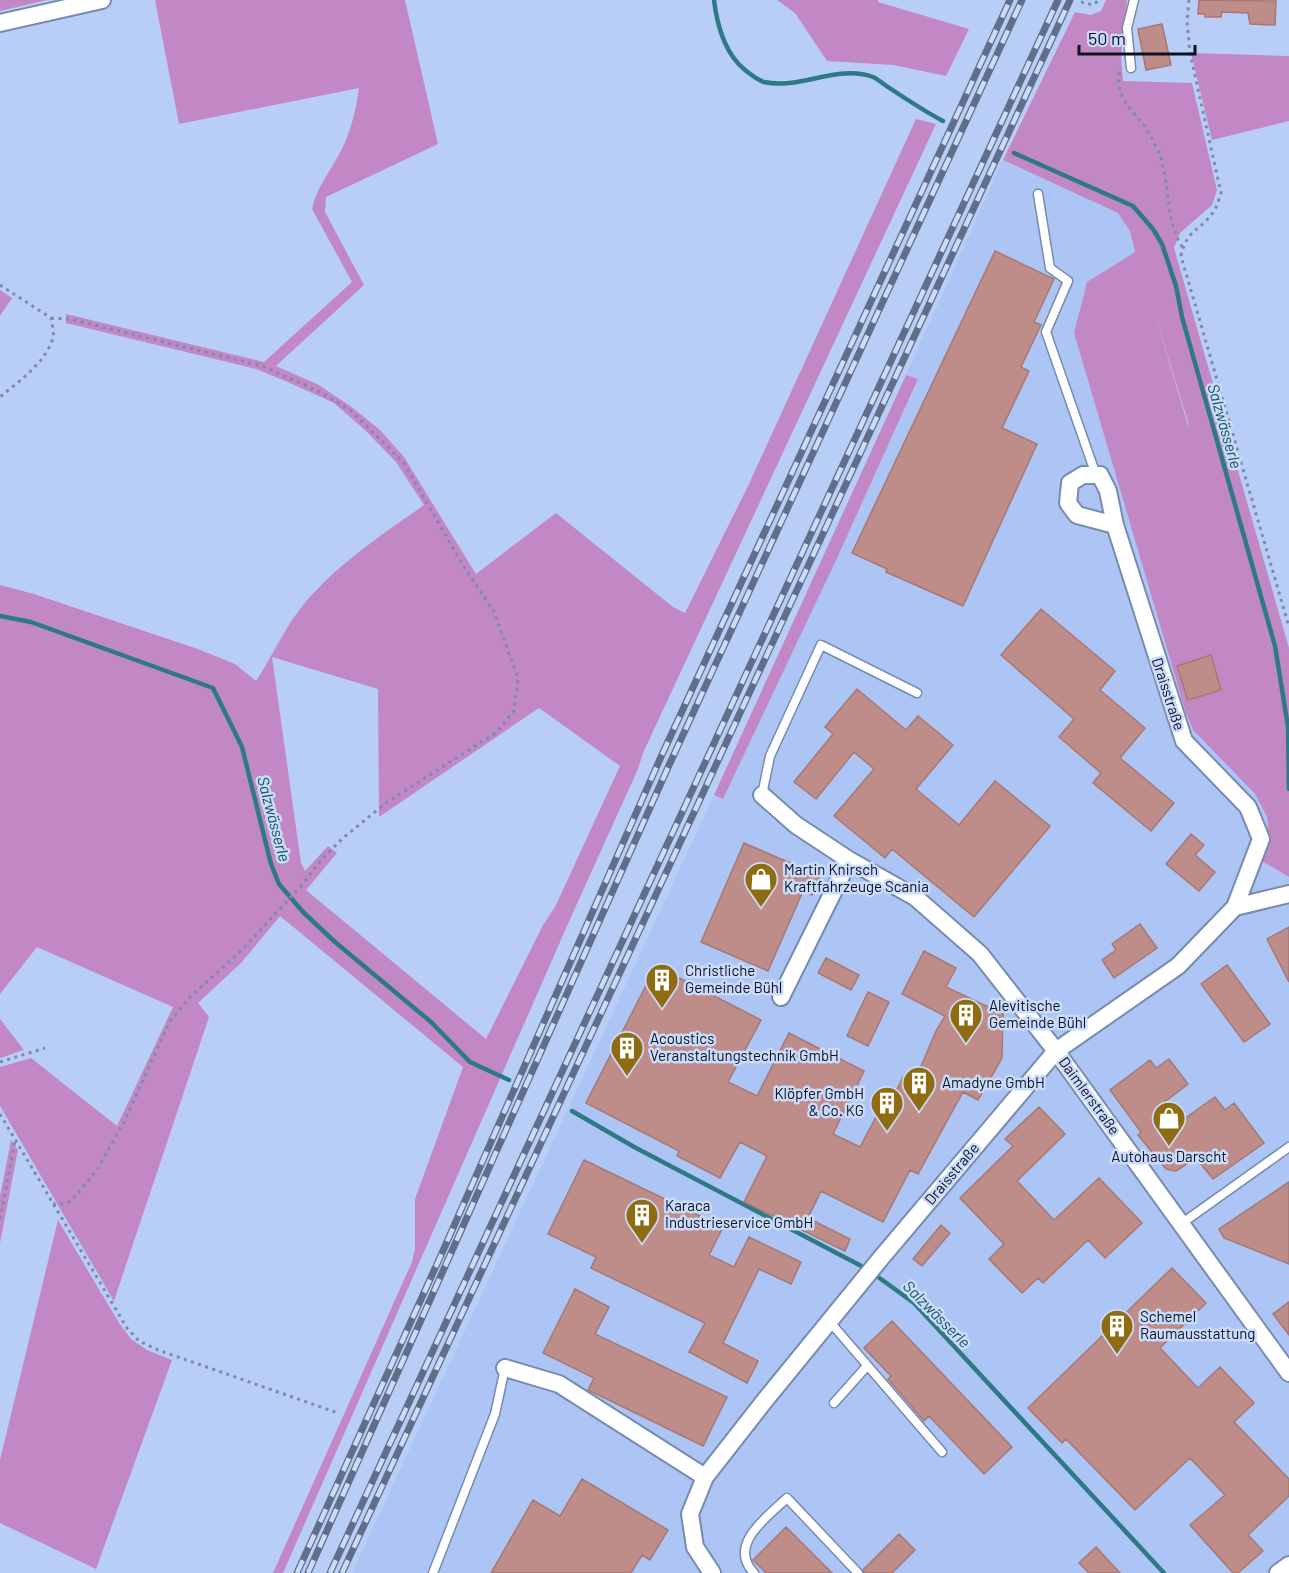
<svg xmlns="http://www.w3.org/2000/svg" width="1289" height="1573" font-family="Barlow,sans-serif">
  <rect width="100%" height="100%" fill="#b9cef6"/>
  <path fill="#adc5f4" d="M1003,160L1118,213L1130,231L1135,252L1087,282L1074,333L1185,710L1193,730L1255,795L1267,817L1269,837L1260,860L1289,877V1573H352L714,795L723,799L838,556L918,380L906,375Z"/>
  <path fill="#c188c5" fill-rule="evenodd" d="M0,0H47L0,11Z
    M155,0H405L438,144L326,197L325,212L364,285L276,366L319,385L353,408L380,430L404,457L476,574L556,513L673,607L685,613L748,486L916,119L936,124L643,753L638,769L571,917L283,1573H273L412,1262L415,1249V1199L463,1067L280,916L242,962L198,1003L209,1017L114,1301L0,1106V1067L31,1058L117,1126L173,1007L37,947L0,994V585L34,594L198,649L235,664L256,681C271,658 283,631 300,609C333,567 380,536 424,505L396,462L365,430L334,403L290,383L256,369L66,323V314L264,362L352,282L312,209C316,188 331,170 341,151C351,131 356,110 359,88L179,124ZM272,657L378,689L379,817L539,708L620,766L555,907L543,925L486,1039L306,890L337,853L328,846L305,871L301,863Z
    M777,0H878V2L969,29L946,76L893,65L827,61L795,13Z
    M1106,0H1127L1121,56L1123,81L1192,83L1217,190L1212,205L1180,233L1174,248L1289,648V877L1260,860L1269,837L1267,817L1255,794L1193,730L1185,710L1074,333L1087,282L1135,252L1130,231L1118,213L1003,160L1075,12L1091,15L1101,11ZM1151,302L1189,425H1188Z
    M1191,53L1289,56V121L1212,140Z
    M0,290L12,298L0,316Z
    M906,375L918,379L838,556L723,799L714,795Z
    M0,1019L24,1050L0,1058Z
    M11,1140L18,1150L0,1243V1196Z
    M58,1220L119,1323L131,1339L147,1350L172,1360L96,1569L0,1523V1460Z"/>
  <g fill="none" stroke-linecap="round" stroke-linejoin="round">
    <path stroke="#2d7a86" stroke-width="4.5" d="M714,0C717,25 724,53 745,70C750,74 757,80 764,82C799,90 838,64 873,77C878,79 883,84 888,87C906,99 924,111 943,121
      M1014,153L1133,206L1153,229L1162,244L1176,286L1182,317L1275,646L1288,727L1289,789
      M0,616L31,622L213,688L242,747L271,864L279,884L303,912L335,942L431,1022L470,1062L509,1080
      M572,1111L636,1148L867,1269
      M874,1274L914,1303L1164,1573"/>
  </g>
  <path fill="#bf8d89" stroke="#a77773" stroke-width="1.5" d="M1199,0L1276,1L1275,25L1250,24L1248,13L1222,12L1221,17H1205V14H1198Z
    M1162,24L1171,65L1146,70L1138,29Z
    M995,251L1054,279L1034,322L1041,325L1021,367L1029,371L1002,428L1037,444L963,606L886,572L887,569L852,553Z
    M1041,609L1115,671L1100,690L1145,728L1120,758L1174,803L1151,831L1093,783L1101,773L1059,737L1074,719L1001,655Z
    M1211,655L1221,690L1188,700L1177,666Z
    M857,689L906,730L918,716L953,745L916,789L959,825L995,781L1050,826L974,917L892,849L885,858L834,816L874,769L854,752L816,799L794,782L833,734L825,727Z
    M1191,834L1204,845L1195,855L1215,872L1199,891L1166,864Z
    M744,843L820,876L812,895L803,891L768,971L701,942Z
    M1140,924L1157,948L1114,978L1102,960L1116,950L1112,944Z
    M1289,927V982L1267,939Z
    M924,951L956,968L946,987L1003,1014L1002,1058L978,1100L963,1092L918,1174L910,1170L883,1222L821,1191L808,1218L850,1239L845,1251L744,1202L767,1156L740,1142L720,1178L677,1156L679,1151L586,1103L656,966L761,1020L728,1082L757,1096L789,1033L864,1071L833,1134L860,1147L876,1117L882,1120L903,1077L914,1083L936,1031L945,1016L902,994Z
    M826,958L859,975L851,990L818,973Z
    M1227,965L1270,1024L1244,1042L1201,984Z
    M868,992L889,1002L868,1046L847,1036Z
    M1169,1059L1188,1084L1158,1107L1174,1126L1215,1097L1225,1110L1234,1103L1264,1143L1213,1179L1196,1158L1176,1171L1166,1169L1138,1135L1141,1132L1110,1090L1150,1060L1156,1068Z
    M1039,1107L1065,1134L1017,1181L1054,1220L1099,1178L1142,1223L1105,1258L1088,1240L1043,1283L1038,1278L1022,1293L989,1259L1004,1244L960,1198L1013,1146L1005,1139Z
    M584,1160L723,1227L709,1255L734,1267L749,1237L801,1262L791,1284L759,1269L723,1343L758,1361L747,1383L689,1352L705,1323L591,1268L596,1257L548,1234Z
    M1289,1182V1264L1224,1238L1219,1229Z
    M941,1225L950,1233L922,1266L913,1259Z
    M1172,1268L1206,1303L1160,1348L1198,1388L1220,1367L1254,1403L1234,1422L1289,1479V1496L1248,1535L1263,1551L1238,1573H1233L1190,1525L1225,1495L1190,1458L1135,1510L1066,1439L1062,1443L1028,1408Z
    M575,1289L609,1307L595,1334L727,1397L703,1446L588,1390L594,1378L543,1353Z
    M1289,1302V1335L1273,1314Z
    M892,1321L1012,1447L984,1474L929,1416L924,1421L888,1379L891,1376L864,1348Z
    M582,1479L668,1530L650,1560L642,1555L631,1573H491L533,1500L560,1516Z
    M786,1527L832,1573H766L753,1560Z
    M899,1534L915,1550L892,1573H864L863,1570Z
    M1096,1547L1120,1573H1089L1079,1563Z"/>
  <g fill="none" stroke-linecap="round" stroke-linejoin="round">
    <defs>
      <path id="lane" d="M1131,68L1127,28L1134,0
        M1038,194L1050,268L1068,281L1046,332L1096,475
        M762,795L770,756L821,645L917,693
        M1181,1224L1289,1147
        M830,1322L942,1452
        M834,1403L867,1366
        M433,1573L495,1414L505,1368
        M754,1573C727,1545 767,1517 787,1498L858,1573"/>
      <path id="street" d="M0,23L102,0
        M762,795L796,825L849,860L915,897L980,954L1056,1051L1289,1373
        M1235,907L1289,894
        M781,997L849,860
        M505,1368L559,1384L705,1477
        M712,1573L695,1547L690,1514L705,1477L766,1399L881,1258L1056,1051L1178,966L1235,907L1261,839L1248,807L1184,741L1115,525L1108,491L1100,475H1083L1070,483L1068,503L1077,515L1115,525
        M1278,1573L1289,1565"/>
    </defs>
    <use href="#lane" stroke="#778ab0" stroke-width="11"/>
    <use href="#street" stroke="#778ab0" stroke-width="20"/>
    <path stroke="#7b8ba9" stroke-width="3" stroke-dasharray="3 4.5" stroke-linecap="butt" d="M1189,0L1187,22L1190,53L1221,193C1219,199 1217,206 1214,211C1201,231 1187,228 1181,256L1289,627
      M1081,2L1093,5L1099,0
      M1120,72C1113,95 1133,111 1146,128C1151,135 1155,145 1159,153C1171,184 1164,220 1183,248
      M0,285L51,318C52,324 54,331 53,337C47,362 19,381 0,397
      M51,318L70,319L262,366L320,392L350,410L404,463L464,567L494,612L518,678L514,711L497,732L386,803L343,838L322,859L300,887L239,953L189,998L170,1021L124,1122L97,1170L71,1201L64,1204H53
      M0,1062L45,1048
      M0,1114L127,1328L139,1341L158,1350L338,1413
      M0,1219L15,1141"/>
    <use href="#lane" stroke="#fff" stroke-width="8"/>
    <use href="#street" stroke="#fff" stroke-width="16"/>
    <defs>
      <path id="rail" d="M297,1573L442,1253L660,759L1010,0
        M308,1573L670,763L1022,0
        M330,1573L1058,0
        M342,1573L1070,0"/>
    </defs>
    <use href="#rail" stroke="#616e89" stroke-width="7"/>
    <use href="#rail" stroke="#cadbfc" stroke-width="4.5" stroke-dasharray="14" stroke-linecap="butt"/>
  </g>
  <defs>
    <symbol id="shop-pin" viewBox="-11 -11 22 30"><path d="M0 17L-7.5 6A9.5 9.5 0 1 1 7.5 6Z" fill="#8f6c11" stroke="#cadbfc"/><path d="M-5-2.5h2.3a2.7 3.5 0 0 1 5.4 0H5L5.5 6h-11ZM-1.5-2.5h3a1.5 2.3 0 0 0-3 0Z" fill="#fff"/></symbol>
    <symbol id="building-pin" viewBox="-11 -11 22 30"><path d="M0 17L-7.5 6A9.5 9.5 0 1 1 7.5 6Z" fill="#8f6c11" stroke="#cadbfc"/><path d="M-4-6H4V6H1V3H-1V6H-4ZM-2.5-4.3h1.7v1.8h-1.7ZM.8-4.3h1.7v1.8H.8ZM-2.5-1h1.7V.8h-1.7ZM.8-1h1.7V.8H.8Z" fill="#fff"/></symbol>
  </defs>
  <g fill-rule="evenodd">
    <use href="#shop-pin" x="742" y="860" width="38" height="52"/>
    <use href="#building-pin" x="643" y="961" width="38" height="52"/>
    <use href="#building-pin" x="947" y="996" width="38" height="52"/>
    <use href="#building-pin" x="608" y="1029" width="38" height="52"/>
    <use href="#building-pin" x="900" y="1064" width="38" height="52"/>
    <use href="#building-pin" x="868" y="1084" width="38" height="52"/>
    <use href="#shop-pin" x="1150" y="1099" width="38" height="52"/>
    <use href="#building-pin" x="623" y="1196" width="38" height="52"/>
    <use href="#building-pin" x="1098" y="1307" width="38" height="52"/>
  </g>
  <g text-anchor="middle" stroke-width="5" stroke-linejoin="round" paint-order="stroke">
    <g font-size="15" fill="#0c1220" stroke="#cadbfc">
      <text transform="translate(1168 694) rotate(72)" y="5">Draisstraße</text>
      <text transform="translate(1089 1096) rotate(54)" y="5">Daimlerstraße</text>
      <text transform="translate(952 1174) rotate(-50)" y="5">Draisstraße</text>
    </g>
    <g font-size="15" fill="#0c1220" stroke="#cadbfc" text-anchor="start">
      <text x="784" y="875">Martin Knirsch<tspan x="784" dy="17">Kraftfahrzeuge Scania</tspan></text>
      <text x="685" y="976">Christliche<tspan x="685" dy="17">Gemeinde Bühl</tspan></text>
      <text x="989" y="1011">Alevitische<tspan x="989" dy="17">Gemeinde Bühl</tspan></text>
      <text x="650" y="1044">Acoustics<tspan x="650" dy="17">Veranstaltungstechnik GmbH</tspan></text>
      <text x="942" y="1088">Amadyne GmbH</text>
      <text x="864" y="1099" text-anchor="end">Klöpfer GmbH<tspan x="864" dy="17">&amp; Co. KG</tspan></text>
      <text x="1169" y="1162" text-anchor="middle">Autohaus Darscht</text>
      <text x="665" y="1211">Karaca<tspan x="665" dy="17">Industrieservice GmbH</tspan></text>
      <text x="1140" y="1322">Schemel<tspan x="1140" dy="17">Raumausstattung</tspan></text>
    </g>
    <g font-size="16" font-style="italic" fill="#175459" stroke="#cadbfc">
      <text transform="translate(1225 426) rotate(74)" y="6">Salzwässerle</text>
      <text transform="translate(274 819) rotate(75)" y="6">Salzwässerle</text>
      <text transform="translate(937 1314) rotate(45)" y="6">Salzwässerle</text>
    </g>
  </g>
  <path d="M1079 45v9h116v-9" fill="none" stroke="#0c1220" stroke-width="3"/>
  <text x="1088" y="45" font-size="18" fill="#0c1220" stroke="#cadbfc" stroke-width="4.5" paint-order="stroke">50 m</text>
</svg>
